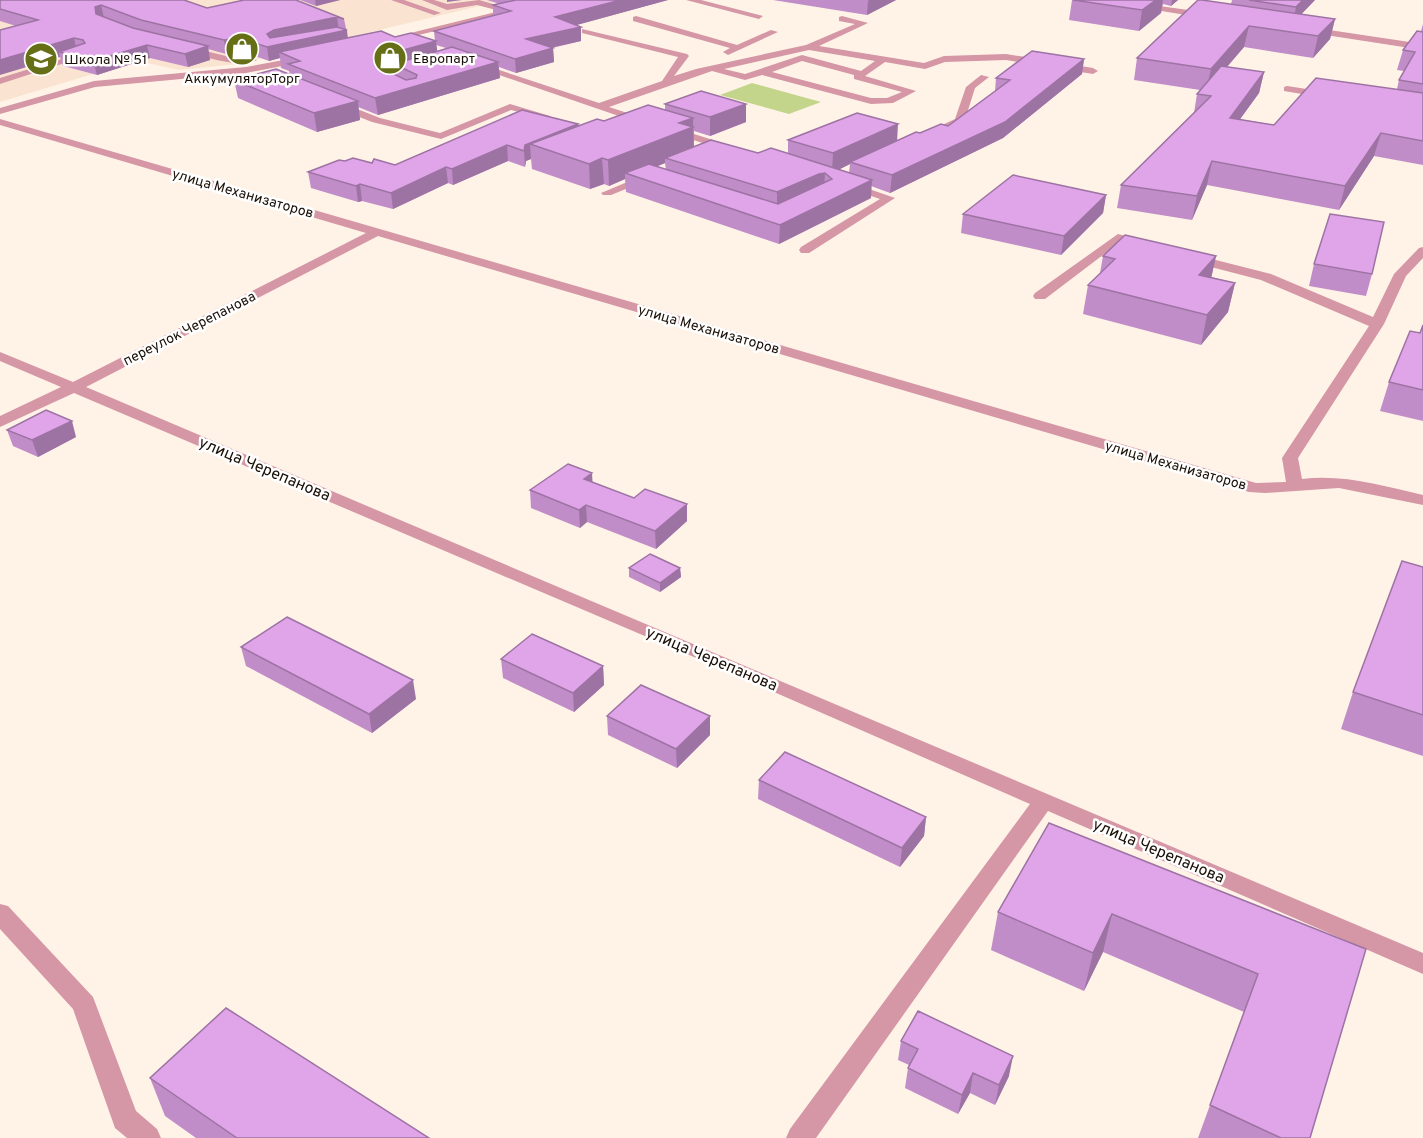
<svg xmlns="http://www.w3.org/2000/svg" width="1423" height="1138" font-family="Overpass,sans-serif">
  <rect width="100%" height="100%" fill="#fff3e8"/>
  <path fill="#fae4d1" d="M0,0H505L237,64L179,70L102,53L61,66L93,74L0,102Z"/>
  <path fill="#c3d58a" d="M752,83L821,102L789,114L720,95Z"/>
  <g fill="none" stroke-linecap="round" stroke-linejoin="round">
    <path fill="#d596a5" fill-rule="evenodd" d="M391,0H404L441,13L434,15Z
      M422,0H434L447,4L479,0L510,9L548,0H562L390,42V38L500,11L477,5L447,10Z
      M686,0H701L763,16L759,19Z
      M1095,0H1116L1210,13L1214,16L1210,19Z
      M636,16L737,45L771,30L778,32L728,55L723,52L730,48L633,21V17Z
      M842,16L868,23L819,46L924,63L944,56L1006,54L1093,68L1098,71L1093,74L1006,60L945,62L925,69L885,62L865,76L916,91L893,103L871,104L762,75L745,80L712,71L609,107L649,120V124L645,125L473,66L481,64L599,103L662,81L678,57L582,33V29L687,54L689,56L674,76L696,69L806,45L855,24L839,21V17ZM809,50L875,61L861,71L802,55L745,74L724,69ZM802,61L854,75V79L902,92L887,98H871L772,72Z
      M1309,27L1423,44V50L1306,32V28Z
      M185,46L226,56L252,57L257,60C242,70 199,55 182,51V47Z
      M78,54L86,56L0,84V78Z
      M305,56L308,57V61L246,73L95,87L0,114V108L94,81L246,67Z
      M981,75L989,77L975,88L964,123L948,130H940V126L955,119L966,87Z
      M1287,86L1326,92L1331,95L1326,98L1284,91V87Z
      M334,103H342L380,118L440,133L510,104L550,116L545,119L511,110L441,139L372,122L334,107Z
      M0,119L1256,483L1286,482L1282,458L1369,326L1261,280L1188,261L1186,258L1188,255L1192,254L1271,274L1373,317L1394,274L1419,248L1423,247V258L1406,276L1384,324L1298,458L1302,479C1344,474 1383,486 1423,495V505L1339,488L1265,493L1249,492L378,236L86,387L1423,953V974L1048,811L816,1138H786L790,1129L1030,804L687,654L74,393L0,427V416L61,387L0,361V352L73,382L366,233L0,125Z
      M672,127L735,147L736,149L731,152L668,132L667,130Z
      M649,173L655,176L653,178L611,195H603L601,193Z
      M849,182L895,198L809,253H801L799,250L801,247L880,199L845,187L843,185Z
      M1118,234L1149,242L1151,245L1145,249L1120,242L1045,299H1035L1033,296L1035,293Z
      M0,904L8,906L93,997L136,1111L157,1129L161,1138H127L115,1128L73,1009L0,929Z"/>
  </g>
  <path fill="#c18dc8" fill-rule="evenodd" d="M0,0L207,8L296,0L344,19L348,38L395,37L435,41L434,31L493,16V5L500,4L487,0H668L576,25L581,41L552,48H553L554,62L516,73L499,67L500,78L378,115L358,107L360,120L317,132L238,98L234,80L290,75L289,71L281,68L280,58L269,61L241,51L226,54L208,49L210,60L188,67L150,58L97,75L63,66L60,57L16,26L0,21ZM436,45L446,48L437,51ZM394,69L395,74L389,72L391,70Z
    M300,0H340L316,6Z
    M773,0H896L867,15Z
    M1072,0H1178L1171,6L1163,4L1161,13L1139,31L1069,20Z
    M1232,0H1315L1301,14L1335,19L1330,39L1313,58L1244,47L1227,67L1264,72L1259,93L1240,119L1274,125L1397,89L1399,80L1404,71L1397,70L1403,50L1421,31L1423,24V165L1374,156L1339,210L1207,185L1192,220L1117,208L1121,185L1194,113L1197,94L1200,90L1134,80L1137,58L1231,4Z
    M1084,59L1082,74L1003,138L890,193L871,186V198L779,244L626,192L625,179L609,186L604,184L590,189L532,169L531,159L526,161L525,167L508,161L453,185L448,183L393,209L362,201L358,202L311,188L308,172L345,161L395,165L578,124L579,126L665,110V104H746V122L710,136L694,131V147L758,153L788,154V140H897L920,133L948,126L995,91L996,78ZM665,163L666,170L656,167ZM850,164L849,173L838,170Z
    M1106,195L1103,213L1061,255L961,233L963,214Z
    M1103,256H1216L1211,277L1235,283L1228,312L1201,345L1083,314L1088,285L1100,273Z
    M1314,264L1372,274L1366,296L1309,286Z
    M1423,325V421L1380,411L1389,382L1420,333Z
    M7,430L76,437L38,457L13,446Z
    M593,482L687,521L656,549L587,522L580,528L531,508L530,490Z
    M1423,567V756L1341,729L1353,692Z
    M629,568H680L681,577L660,592L629,577Z
    M241,647L416,699L372,733L246,666Z
    M501,659L603,666L604,685L574,712L503,678Z
    M607,716H710V735L677,768L608,735Z
    M759,780L926,817L924,836L900,867L758,799Z
    M1049,823L1366,949L1310,1138H1198L1244,1012L1103,952L1084,991L991,950L998,912Z
    M901,1041L1009,1076L995,1105L970,1093L958,1114L905,1088L908,1068L909,1065L898,1060Z
    M150,1078L429,1138H196L165,1116Z"/>
  <path fill="#9d73a3" d="M315,0H340L316,6Z
    M447,0H462L447,2Z
    M621,0H668L555,31V17Z
    M869,0H896L867,15L868,1Z
    M1156,0H1163L1161,13L1139,31L1142,10Z
    M1172,0H1178L1171,6Z
    M1303,0H1315L1293,23L1296,7Z
    M101,5L104,18L96,14L95,7Z
    M337,17L339,30H347L348,44L279,52L280,58L269,61L267,47V34L274,30Z
    M1335,19L1330,39L1313,58L1318,36Z
    M1249,26L1244,47L1206,91L1211,69Z
    M581,27V41L527,53L526,39Z
    M74,38L77,52H59L60,57L0,75V60Z
    M239,38L241,51L226,54L224,40Z
    M436,41L438,57L394,64V69L391,70L377,82L375,65L389,54Z
    M147,45L150,58L97,75L93,61Z
    M208,46L210,60L188,67L185,54Z
    M553,48L554,62L516,73L515,59Z
    M1084,59L1082,74L1003,138L890,193L892,175Z
    M498,62L500,78L378,115L375,98Z
    M1264,72L1259,93L1225,140L1230,118Z
    M358,101L360,120L317,132L314,113Z
    M746,104V122L710,136V117Z
    M693,118L694,152L665,158V163L633,176L625,173V179L609,186L608,160L679,123Z
    M578,124L579,139L530,144L531,159L526,161L525,167L524,151L525,145Z
    M898,124L897,143L850,162V164L832,173L833,153Z
    M1381,133L1374,156L1339,210L1345,186Z
    M507,145L508,161L453,185L452,169Z
    M602,158L604,184L590,189L589,164Z
    M1212,161L1207,185L1192,220L1197,196Z
    M446,167L448,183L393,209L391,193Z
    M825,173L824,191L777,211V192L819,174Z
    M872,180L871,198L779,244L780,225Z
    M360,184L362,201L358,202L356,186Z
    M1106,195L1103,213L1061,255L1064,236Z
    M1216,256L1210,284L1199,275Z
    M1235,283L1228,312L1201,345L1207,315Z
    M72,421L76,437L38,457L32,440Z
    M592,473L593,490L584,479Z
    M687,504V521L656,549L655,531Z
    M586,505L587,522L580,528L579,510Z
    M680,568L681,577L660,592V583Z
    M603,666L604,685L574,712L573,693Z
    M413,680L416,699L372,733L369,714Z
    M710,716V735L677,768L676,749Z
    M926,817L924,836L900,867L902,848Z
    M1112,914L1103,952L1084,991L1093,953Z
    M1013,1056L1009,1076L995,1105L999,1085Z
    M973,1073L970,1093L958,1114L962,1095Z"/>
  <path fill="#e0a4e9" stroke="#9d73a3" stroke-width="1.5" d="M0,0H184L207,8L244,0H296L344,19L337,17L274,30L267,34L270,38L337,27L347,30L267,47L239,38L224,40L141,20L101,5L95,7L96,14L133,28L208,46L185,54L147,45L93,61L59,52L85,43L83,40L74,38L0,60V30L38,20L0,9Z
    M516,0H621L555,17L581,27L526,39L553,48L515,59L434,31L511,11L493,5Z
    M1073,0H1156L1142,10Z
    M1198,0H1202L1335,19L1318,36L1249,26L1211,69L1137,58Z
    M1249,0H1303L1296,7Z
    M381,31L395,37L411,33L436,41L389,54L375,65L406,80L416,78L417,75L394,64L452,47L498,62L375,98L288,64L300,61L279,52Z
    M1417,31L1423,32V84L1399,80L1415,52L1403,50Z
    M1032,51L1084,59L1005,122L892,175L850,162L916,132L920,133L941,124L948,126L1010,80L996,78Z
    M1221,66L1264,72L1230,118L1274,125L1316,78L1423,93V141L1381,133L1345,186L1212,161L1197,196L1121,185L1211,96L1197,94Z
    M276,69L358,101L314,113L234,80Z
    M701,91L746,104L710,117L665,104Z
    M648,105L693,118L679,123L693,127L608,160L602,158L589,164L530,144L597,119L604,121Z
    M522,110L578,124L525,145L524,151L507,145L452,169L446,167L391,193L360,184L356,186L308,172L339,160L345,161L353,158L372,163L374,159L395,165Z
    M857,113L898,124L833,153L788,140Z
    M711,140L758,153L771,148L872,180L780,225L625,173L649,164L778,204L832,179L825,173L819,174L777,192L665,158Z
    M1013,175L1106,195L1064,236L963,214Z
    M1330,214L1384,222L1372,274L1314,264Z
    M1125,235L1216,256L1199,275L1235,283L1207,315L1088,285L1115,259L1103,256Z
    M1423,325V390L1389,382L1410,331L1420,333Z
    M46,410L72,421L32,440L7,430Z
    M568,464L592,473L584,479L634,498L645,489L687,504L655,531L586,505L579,510L530,490Z
    M650,554L680,568L660,583L629,568Z
    M1402,561L1423,567V715L1353,692Z
    M287,617L413,680L369,714L241,647Z
    M532,634L603,666L573,693L501,659Z
    M641,685L710,716L676,749L607,716Z
    M785,752L926,817L902,848L759,780Z
    M1049,823L1366,949L1310,1138H1281L1210,1105L1258,974L1112,914L1093,953L998,912Z
    M226,1008L429,1138H237L150,1078Z
    M918,1011L1013,1056L999,1085L973,1073L962,1095L908,1068L918,1049L901,1041Z"/>
  <defs>
    <symbol id="shop-disc" viewBox="-11 -11 22 22"><circle r="9.5" fill="#676f16" stroke="#fff"/><path d="M-5-2.5h2.3a2.7 3.5 0 0 1 5.4 0H5L5.5 6h-11ZM-1.5-2.5h3a1.5 2.3 0 0 0-3 0Z" fill="#fff"/></symbol>
    <symbol id="school-disc" viewBox="-11 -11 22 22"><circle r="9.5" fill="#676f16" stroke="#fff"/><path d="M0-5L7-2L0 1L-7-2ZM-4 1L0 2.5L4 1V4Q0 6-4 4Z" fill="#fff"/></symbol>
  </defs>
  <g fill-rule="evenodd">
    <use href="#shop-disc" x="223" y="30" width="38" height="38"/>
    <use href="#shop-disc" x="371" y="39" width="38" height="38"/>
    <use href="#school-disc" x="22" y="40" width="38" height="38"/>
  </g>
  <g text-anchor="middle" stroke-width="5" stroke-linejoin="round" paint-order="stroke">
    <g font-size="14" fill="#190f06" stroke="#fff" text-anchor="start">
      <text x="413" y="63">Европарт</text>
      <text x="64" y="64">Школа № 51</text>
      <text x="242" y="83" text-anchor="middle">АккумуляторТорг</text>
    </g>
    <g font-size="14" fill="#190f06" stroke="#fff">
      <text transform="translate(243 193) rotate(16)" y="5">улица Механизаторов</text>
      <text transform="translate(189 328) rotate(-27)" y="5">переулок Черепанова</text>
      <text transform="translate(709 329) rotate(16)" y="5">улица Механизаторов</text>
      <text transform="translate(1176 465) rotate(16)" y="5">улица Механизаторов</text>
    </g>
    <g font-size="16" fill="#190f06" stroke="#fff">
      <text transform="translate(265 468) rotate(23)" y="6">улица Черепанова</text>
      <text transform="translate(712 658) rotate(23)" y="6">улица Черепанова</text>
      <text transform="translate(1159 850) rotate(23)" y="6">улица Черепанова</text>
    </g>
  </g>
</svg>
